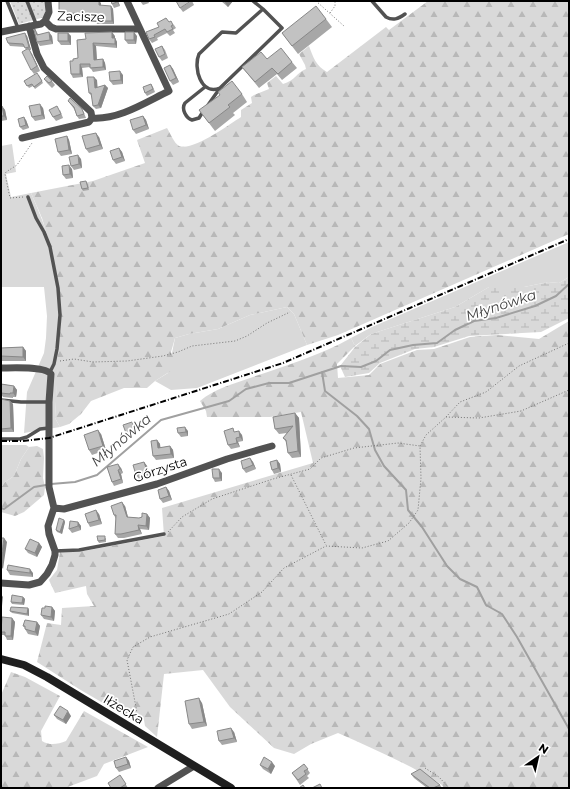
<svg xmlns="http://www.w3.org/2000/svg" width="570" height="789" font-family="Montserrat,sans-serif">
  <defs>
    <pattern id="forest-firs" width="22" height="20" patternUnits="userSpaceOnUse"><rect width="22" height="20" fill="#d9d9d9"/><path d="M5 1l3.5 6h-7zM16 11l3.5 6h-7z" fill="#b8b8b8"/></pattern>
    <pattern id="wetland-marsh" width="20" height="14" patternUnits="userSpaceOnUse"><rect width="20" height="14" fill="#d9d9d9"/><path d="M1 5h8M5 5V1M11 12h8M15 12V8" fill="none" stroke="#b8b8b8"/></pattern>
    <pattern id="park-dots" width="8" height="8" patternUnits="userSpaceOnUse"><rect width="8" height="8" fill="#d9d9d9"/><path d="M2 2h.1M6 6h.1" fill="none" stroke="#b8b8b8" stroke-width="1.8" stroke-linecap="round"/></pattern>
  </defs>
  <rect width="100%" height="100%" fill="#fff"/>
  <path fill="#d9d9d9" d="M12,144L16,172L6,174L11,197L31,193C39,211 46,229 51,247C65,303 58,362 55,418L60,427L24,433L27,392L44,353L46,338L47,316L44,287H1V146Z
    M569,242V277L559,283L548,282L524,287H489L455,307L371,334L355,346L351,338L372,327Z
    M287,307L294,314L307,345L197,388L171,390L155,381L168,373L175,338L189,334L218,329L250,315Z
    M1,445H26L29,447L21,459L14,476L5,482L1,488Z"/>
  <path fill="url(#forest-firs)" d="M428,1H569V234L338,335L307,345L294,314L287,307L250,315L218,329L189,334L175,338L171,352L177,367L155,381L147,388H124L91,401L81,414L69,424L60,427L55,418L60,315L51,248L42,218L31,193L93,181L145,163L137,140L167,128C170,133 174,143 179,146C192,152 230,124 241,117V110L252,103L251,97L254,95L269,89L267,83L276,76L283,84C295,81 297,72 306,69L305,65L299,54L309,46C313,57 316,66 327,72L386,27L389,30Z
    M569,321V788H444L442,785C409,764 374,749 338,733L311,744L294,754L274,748L230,707L203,670L164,674L157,737L145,726L144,720L138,717L139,724L79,689L37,662L47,623L61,625L62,608L94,606L87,594L86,586L55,593L49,580L57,570L60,552L84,551L164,536L162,508L313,463L301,412L270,417H207L206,411L200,401C214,389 233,384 250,378C284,366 319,356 351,338L355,346L337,364L338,378L369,375L380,364L417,350L434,349L470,337L497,335L539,339Z
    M37,446L43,449L44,458L43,478L45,487L44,495L24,512L15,516L1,512V488L5,482L14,476L21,459L29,447Z
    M11,672L25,677L60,696L41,731L42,741C50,746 58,744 66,741L84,711L148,747L104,764L97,776L65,788H1V695Z"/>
  <path fill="url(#wetland-marsh)" d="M569,277V318L541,332L469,336L434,347L415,349L380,363L369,373L345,377L340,366L355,347L371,334L455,307L489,287H524L548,282L559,283Z"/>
  <path fill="url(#park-dots)" d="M10,1H45V17L19,24Z"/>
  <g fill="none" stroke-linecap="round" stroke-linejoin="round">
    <path stroke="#a0a0a0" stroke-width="2" d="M322,372L325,391L357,416L369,429L375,450L384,466L406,490L408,510L422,527L447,566L460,579L477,587L486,605L502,614L517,637L569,729
      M51,484L75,482L97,475L161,420L229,401L246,389L269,383H289L341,366L361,367L376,361L390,350L413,345L437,343L455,330L474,321L496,318L535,306L556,296L569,284
      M1,508L4,509L34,487L46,485"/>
    <path stroke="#747474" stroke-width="1" stroke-dasharray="1 2" stroke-linecap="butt" d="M316,1L344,26
      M330,13L335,6V1
      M23,197L10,198L5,174L6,172L17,165L32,143
      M60,361L74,359L93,362L127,361L163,356L178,352L192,346L235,341L247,336L267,323L290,312
      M446,417L460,402L486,392L519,366L569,343
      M291,475L326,545
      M168,532L182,517L212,499L273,479L310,469L321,458L354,448L398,443L420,446
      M139,723L127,660L133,647L150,637L229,614L262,592L284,568L326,546L362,548L388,541L409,523L418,510L421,478L420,446L426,435L446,417L479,418L521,411L569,390
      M425,768L439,777L449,788"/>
    <path stroke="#525252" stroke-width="3.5" d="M7,1L18,28
      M27,1L36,24
      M372,1L386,17C393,21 398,19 405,14
      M220,88C201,96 193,68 199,54L222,32L236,33L263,9L253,1
      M208,105L220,88L282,28L263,9
      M204,110L199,118L192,120C186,118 181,109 185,103L205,87
      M28,197L36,218L44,232L50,247L58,288L60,315L57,349L54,364L50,372
      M1,400L21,402H49
      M1,439H20L27,437L40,429L49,428
      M55,551L79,550L164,534"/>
    <path stroke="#525252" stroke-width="7" d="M45,21L49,12L48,1
      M29,26L37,54L44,68L91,112L92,118
      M1,32L41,24L45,21L51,27L56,29H140
      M92,118C119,120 146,102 169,91L127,1
      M22,138L85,123L89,122L92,118
      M1,368C12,368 45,366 51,374L49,402V487L54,508L48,526L49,534L55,551V555L52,565L47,574L40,582L29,585L1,583
      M54,508L64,509L157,484L227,459L272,446
      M158,788L194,766"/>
    <path stroke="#1f1f1f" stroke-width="8" d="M1,659L24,665L47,677L231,788"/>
    <path stroke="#000" stroke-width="2" stroke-dasharray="6 2 1 2" stroke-linecap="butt" d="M1,441H23L49,438L283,363L569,239"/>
  </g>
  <path fill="#a7a7a7" d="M111,1H118L120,6L114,8L112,4Z
    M140,1H148L149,3L143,5Z
    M192,1L194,5L183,12L180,8Z
    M221,1H233L228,7Z
    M101,3V6H111L113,9L114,24H97L95,20H86L85,18H80L79,17H68L66,15H62L59,12Z
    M326,19L332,27L298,54L282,33Z
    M169,22L174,25L176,28L173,30L175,33L170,36L167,33L157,38L158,40L152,43L149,39Z
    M35,29L38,34L52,36L53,44L40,46L37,42Z
    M68,33L71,36V45H61L58,41Z
    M27,36L31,50H29L32,54L40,71L34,74L31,70L26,50L25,47L10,46L8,43Z
    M115,36V38L117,42V48L96,46L97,60L103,59L105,63L106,70L93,72L90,67L82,68L83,77L73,78L71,74L73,61L78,58L77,40Z
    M137,36L136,44H128L125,40Z
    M162,46L165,50L168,58L162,61L159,57Z
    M267,59L292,62L297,68L282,80L277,74L259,88L242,67Z
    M170,65L173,69L179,82L173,85L170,81Z
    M39,75L43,83L35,89L33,86L29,88L24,81Z
    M123,75V84L113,85L110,81Z
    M44,79L52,81L55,85L52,88L47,83Z
    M97,80V88L105,85L108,88L101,108L96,109L93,106L92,96L89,93Z
    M151,84L153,87L155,92L147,96L145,93Z
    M242,94L247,102L233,113L235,115L215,131L199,110Z
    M68,101L82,109L84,113L86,118L79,119L77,116L74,109Z
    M1,106H2L5,110L7,120L1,121Z
    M43,108L45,119L35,121L32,117Z
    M60,110L63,118L56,121L53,117Z
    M143,116L146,120L149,129L136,134L133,130Z
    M26,120L29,128L23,130L20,127Z
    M67,136L69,140L72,154L61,156L58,152Z
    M99,137L103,149L89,153L86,149Z
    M119,148L122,152L125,161L116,164L113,160Z
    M81,159L82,168L74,170L71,166Z
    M72,169L73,178L66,179L63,175Z
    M88,183L89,190L83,191L82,189Z
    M23,347L26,351V361H1V348Z
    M1,384L14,386L17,390L16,397H13V398L3,397L1,394Z
    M1,399L10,401L13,404L14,432H1Z
    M295,413L299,418L301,457L292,458L288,453L287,443L283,438L287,433L279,434L275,429Z
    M133,424L136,432L127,435L126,433Z
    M188,431V436L181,437L178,433Z
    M235,432L242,435L243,441L238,442L240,447L231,449L228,445Z
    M101,434L106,450L92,455L89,450Z
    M157,440L160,444V448L170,446L173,450L174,458L156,460L153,456Z
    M250,458L253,462L256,469L246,473L243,469Z
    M277,460L280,464L281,472L274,474L272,470Z
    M144,462L147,466L150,475L139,479L136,475Z
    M107,467L121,468L123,473L121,474L123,483L114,486L112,482Z
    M222,473V481L215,482L213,478Z
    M166,487L169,491L172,500L163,503L160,499Z
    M125,506L128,517L139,518L147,514L150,518L149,530L140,529L142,534L124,538H118L115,534L116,519L114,515Z
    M99,514L102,524L90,527L88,523Z
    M64,520L65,522L62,534L57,532L56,530Z
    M78,522L81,526V530L72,533L69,529Z
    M106,538V542L99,543L98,541Z
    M39,543L42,547L37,557L28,553L25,549Z
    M7,570L33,573V577L10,575Z
    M23,597L25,599L24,605L12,604L11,602Z
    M52,607L55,611L54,621L44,619L41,615Z
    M28,608L29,610V616L12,613L10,611Z
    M12,618L15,622L13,640H7L5,635H1V622Z
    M37,622L40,626L38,636L28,634L25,629V628L23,626Z
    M202,703L207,726L192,729L189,724Z
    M54,715L71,716L66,724L57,719Z
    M234,732L237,742L222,745L219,741Z
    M126,757L129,761L131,768L119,772L116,768Z
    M304,764L310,773L307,776L309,778L300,785L292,773Z
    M260,765L275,766L271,774L263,769Z
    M411,774L440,785L442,788H427L414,778Z
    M120,775L128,788H111Z"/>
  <path fill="#888" d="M99,1L101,3V9L99,5Z
    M117,1H118L120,6L117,2Z
    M224,1H233L228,7Z
    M111,6L113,9L114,24L112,21Z
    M49,32L52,36L53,44L50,40Z
    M112,32L115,36V38L117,42V48L112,38Z
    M134,32L137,36L136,44L134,40Z
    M25,33L27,36L31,50L29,47Z
    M68,33L71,36V45L68,41Z
    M93,43L96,46L97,63L94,60Z
    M29,49L32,54L40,71L37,66Z
    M103,59L105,63L106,70L103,67Z
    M80,64L82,68L83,77L80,74Z
    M170,65L173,69L179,82L176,78Z
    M120,71L123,75V84L121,80Z
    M94,77L97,80L98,92L95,88Z
    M105,85L108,88L101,108L98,105Z
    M40,104L43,108L45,119L42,115Z
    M2,106L5,110L7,120L4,116Z
    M143,116L146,120L149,129L146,125Z
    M24,117L26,120L29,128L26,125Z
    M96,133L99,137L103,149L100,145Z
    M67,136L69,140L72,154L69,150Z
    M119,148L122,152L125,161L122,157Z
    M78,155L81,159L82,168L79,164Z
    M69,165L72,169L73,178L70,174Z
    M23,347L26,351V361L23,357Z
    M14,386L17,390L16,397L13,393Z
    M10,401L13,404L14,432L11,428Z
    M295,413L299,418L301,457L298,451Z
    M185,427L188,431V436L186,432Z
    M98,430L101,434L106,450L103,446Z
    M239,431L242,435L243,441L240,437Z
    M236,438L238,442L240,447L237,443Z
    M157,440L160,444L161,451L158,448Z
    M170,446L173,450L174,458L171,454Z
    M250,458L253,462L256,469L253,465Z
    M277,460L280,464L281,472L278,468Z
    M144,462L147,466L150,475L147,471Z
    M118,464L121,468L123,473L120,469Z
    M219,469L222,473V481L220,478Z
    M118,470L121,474L123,483L121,479Z
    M166,487L169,491L172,500L169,496Z
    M122,502L125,506L129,521L127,517Z
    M96,510L99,514L102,524L99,520Z
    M147,514L150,518L149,530L146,526Z
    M64,520L65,522L62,534L60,532Z
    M78,522L81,526V530L78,526Z
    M138,525L140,529L142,534L139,530Z
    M4,538L7,542L3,569L1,566V560Z
    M39,543L42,547L37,557L35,553Z
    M30,569L33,573V577L30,573Z
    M1,594L3,597L2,606L1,604Z
    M23,597L25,599L24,605L22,603Z
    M52,607L55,611L54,621L51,617Z
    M28,608L29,610V616L27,614Z
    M12,618L15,622L13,640L11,636Z
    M37,622L40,626L38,636L35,632Z
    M199,698L202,703L207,726L204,722Z
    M68,711L71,716L66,724L63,720Z
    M231,728L234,732L237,742L234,738Z
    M126,757L129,761L131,768L128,764Z
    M272,762L275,766L271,774L268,769Z"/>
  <path fill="#c2c2c2" stroke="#888" d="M59,1H99V5L111,6L112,21H95V17H84V14L77,15V13L65,14V11L59,12Z
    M111,1H117V2L112,4Z
    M176,1H191L180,8Z
    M316,6L326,19L292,46L282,33Z
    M166,18L169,22L171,21L173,25L171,26L173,29L167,32L165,29L154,35L155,37L149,39L146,32L159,27L157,23Z
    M35,29L37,35L49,32L50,40L37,42L34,30Z
    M112,32V38H115V44L93,43L94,60L103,59V67L90,68V64H80V74H71L70,61H73V59L78,58L77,40L86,39L85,33Z
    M125,32H134V40H125Z
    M25,33L29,47L25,48L23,44L8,43L6,38Z
    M58,33H68V41H58Z
    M162,46L165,54L159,57L155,49Z
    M281,48L292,62L278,74L272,68L255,82L242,67L261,52L267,59Z
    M27,49H29L37,66L31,70L22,52Z
    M170,65L176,78L170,81L164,68Z
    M120,71L121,80L110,81L109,72Z
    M37,73L42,81L34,87L32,84L27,86L24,81Z
    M47,76L52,81L49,83L44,79Z
    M87,77H94L95,88L105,85L98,105L93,106L91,93H89Z
    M232,81L242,94L228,105L230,107L209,123L199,110L220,95L218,92Z
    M151,84L153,89L145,93L143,87Z
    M70,98L82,109L84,114L77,116L74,107L68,101Z
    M40,104L42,115L32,117L29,106Z
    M1,106H2L4,116H1Z
    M57,106L61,114L53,117L49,110Z
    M143,116L146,125L133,130L130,120Z
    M24,117L26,125L20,127L18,119Z
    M96,133L100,145L86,149L82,136Z
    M67,136L69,150L58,152L55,139Z
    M119,148L122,157L113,160L110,151Z
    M78,155L79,164L71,166L69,157Z
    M69,165L70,174L63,175L62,166Z
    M86,181L88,188L82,189L80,182Z
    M23,347V357L1,356V348Z
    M1,384L14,386L13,393H10V394L1,393Z
    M1,399L10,401L11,428L1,429Z
    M295,413L298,451L288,453L286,440L283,438L293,426L275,429L273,417Z
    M132,422L135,430L126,433L123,425Z
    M185,427L186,432L178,433L177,428Z
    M233,428L234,432L239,431L240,437L236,438L237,443L228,445L224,431Z
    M98,430L103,446L89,450L84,435Z
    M157,440L158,448L170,446L171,454L153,456L151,441Z
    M250,458L253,465L243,469L241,461Z
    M277,460L278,468L272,470L270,462Z
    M144,462L147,471L136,475L133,465Z
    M118,464L120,469L118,470L121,479L112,482L107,467Z
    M212,469H219L220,478H213Z
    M166,487L169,496L160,499L158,490Z
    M122,502L127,517L139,518L142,517V513L147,514L146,526L138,525L139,530L121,534H115L116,515H114L111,506Z
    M96,510L99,520L88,523L85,514Z
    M59,518L64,520L60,532L56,530Z
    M70,521L78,522V526L69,529Z
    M97,536H105V540L98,541Z
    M1,538H4L1,560Z
    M30,539L39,543L35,553L25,549Z
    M8,565L30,569V573L7,570Z
    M12,595L23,597L22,603L11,602Z
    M45,606L52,607L51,617L41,615L42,608H45Z
    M11,607L28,608L27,614L10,611Z
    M2,617L12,618L11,636H5V632H1Z
    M25,620L37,622L35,632L25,629V626H23Z
    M199,698L204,722L189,724L185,701Z
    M60,706L68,711L63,720L54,715Z
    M231,728L234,738L219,741L217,731Z
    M126,757L128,764L116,768L114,761Z
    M264,757L272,762L268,769L260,765Z
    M304,764L308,769L304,771L306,774L298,780L292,773Z
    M420,769L440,785L433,788H430L411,774Z
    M120,775L126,784L120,788H111L108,783Z
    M320,784L322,788H312Z
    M303,785L305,788H299Z"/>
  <g text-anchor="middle" stroke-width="3.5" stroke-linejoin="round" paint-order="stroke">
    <g font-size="13" fill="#000" stroke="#fff">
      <text transform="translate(81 16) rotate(2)" y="5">Zacisze</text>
      <text transform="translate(160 469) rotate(-18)" y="5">Górzysta</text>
      <text transform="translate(124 709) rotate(31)" y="5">Iłżecka</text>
    </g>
    <g font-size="14" font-style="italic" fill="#414141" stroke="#fff">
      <text transform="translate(501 305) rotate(-18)" y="5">Młynówka</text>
      <text transform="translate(121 440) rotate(-40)" y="5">Młynówka</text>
    </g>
  </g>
  <rect width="570" height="789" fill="none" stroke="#000000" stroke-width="4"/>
  <g transform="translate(538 757) rotate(34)" stroke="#ffffff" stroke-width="3" paint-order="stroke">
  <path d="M0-3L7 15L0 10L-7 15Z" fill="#000000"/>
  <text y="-6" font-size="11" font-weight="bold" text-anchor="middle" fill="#000000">N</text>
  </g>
</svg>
